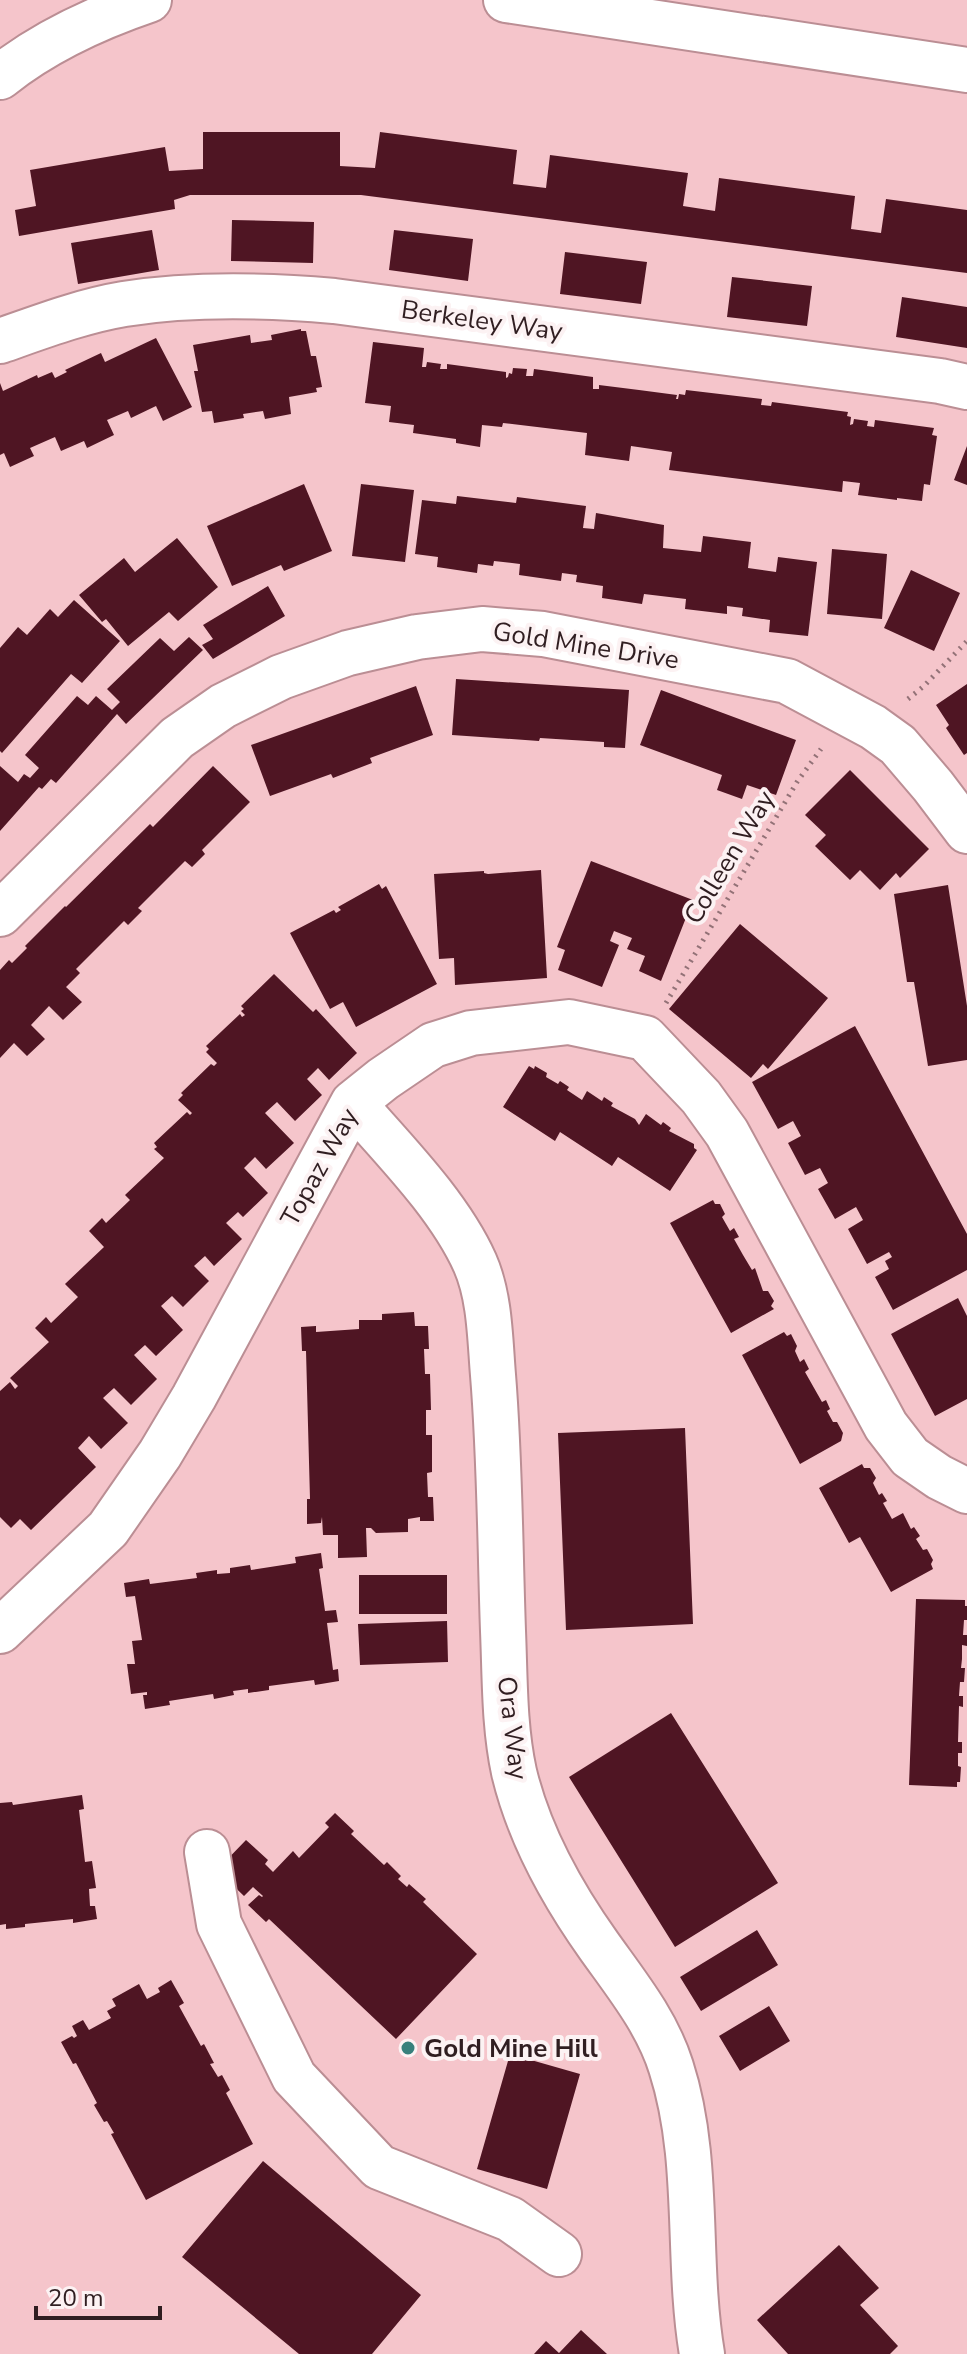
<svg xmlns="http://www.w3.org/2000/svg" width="967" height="2354" font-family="'Nunito Sans',sans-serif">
  <rect width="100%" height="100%" fill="#f5c5cb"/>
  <path fill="#4f1523" d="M203,132H340V166L375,168L380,132L517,150L513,184L546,188L550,155L688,173L683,206L715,211L719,178L855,196L851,229L881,233L886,199L967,210V273L361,195H190L174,200L175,209L19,236L15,210L36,206L30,170L165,147L169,171L203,169Z
    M232,220L314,222L313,263L231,261Z
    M152,230L159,270L78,284L71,243Z
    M394,230L473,239L468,281L389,270Z
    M565,252L647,262L641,304L560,294Z
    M732,277L812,286L807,326L727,317Z
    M902,297L967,307V348L896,337Z
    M301,329V331H306L311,356H316L322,387L316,388L317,392L289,397L291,414L265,419L263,411L243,414L244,418L214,423L212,411L202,412L194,371H198L193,345L250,335L251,343L272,340L271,335Z
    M156,338L192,407L163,421L156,406L131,418L128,411L107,420L114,435L87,448L84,441L61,451L55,437L30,448L34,456L10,467L4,453L0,455V383L3,391L37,375L38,378L52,372L55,378L67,372L65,370L101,353L105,362Z
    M373,342L424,348L422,367H426L427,362L441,364L440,369H447V364L506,372V378L508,377L509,373L512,374L513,368L527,369L526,376H533L534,369L593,377V389H599V385L639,390L677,395L676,399H678L679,394L685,395L686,390L762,399L761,405L771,406L772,402L848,412L847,416L851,417L850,425L853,424L854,419L868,421L867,426L874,427L875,420L934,428L932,435L937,436L930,485L924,484L922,501L897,498V500L858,495L860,483L843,481L842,492L669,470L672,452L631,446L629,461L585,455L587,433L503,423L502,427L482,425L480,447L456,443V439L413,433L414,425L389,422L391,406L365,403Z
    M967,446V485L954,480Z
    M304,484L332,551L284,571L281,565L232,586L207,526Z
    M361,484L414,490L405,562L352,556Z
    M457,496L516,503L517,497L586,506L583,528L594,529L596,513L664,525L663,548L701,552L703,536L751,542L748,568L776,572L778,557L817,562L808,636L769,632L770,620L742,616L743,608L727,606V614L685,609L686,599L644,594L642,604L602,598L603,586L576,582L577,575L562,573L561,581L519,575L520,564L494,561L493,566L478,564L477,573L437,567L438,557L415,554L422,500L456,504Z
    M177,538L218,587L178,621L169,612L128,646L106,619L102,622L79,595L124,558L135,572Z
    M832,549L887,554L882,619L827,614Z
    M911,570L960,593L934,651L884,628Z
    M268,586L285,616L213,659L202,645L213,639L203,625Z
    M74,600L120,641L82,683L71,674L2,753L0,751V648L18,627L27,635L50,609L58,617Z
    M189,637L203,650L126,724L117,714L56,783L51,779L42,789L39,787L0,831V766L18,782L24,774L30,778L39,768L25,755L77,696L88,705L96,696L112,710L120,702L107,689L160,638L174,651Z
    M456,679L629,690L625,748L604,747V742L540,738L539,741L452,735Z
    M967,684V753L964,755L946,728L949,725L936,705Z
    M416,686L433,735L370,758L372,763L333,778L331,774L270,796L251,745Z
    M661,690L796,740L776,795L747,785L742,799L717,790L722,775L640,745Z
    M213,766L250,802L202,850L205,854L192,867L185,861L138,908L142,911L128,925L124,921L76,969L80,973L66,987L82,1002L63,1020L49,1006L31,1025L45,1039L27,1056L14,1043L0,1058V970L9,960L12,963L27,948L25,946L65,906L66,907L150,824L153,827Z
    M850,770L929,849L900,878L896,873L880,890L860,870L850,880L815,846L826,835L805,815Z
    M591,861L693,900L661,981L639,971L645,956L627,949L632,938L614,931L610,941L619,945L602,987L558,970L565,950L557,947Z
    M541,870L547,978L455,985L454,958L439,959L434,874L484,871V873L488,874Z
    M379,884L382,889L386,886L437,984L356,1027L343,1002L330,1009L290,933L334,910L336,913L341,910L338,907Z
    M948,885L967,1006V1060L928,1066L914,982H907L894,894Z
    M740,924L828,998L768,1069L763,1064L751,1078L669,1009Z
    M274,974L313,1012L316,1009L357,1053L329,1080L318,1068L307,1079L322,1095L295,1121L277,1102L265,1113L294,1143L266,1169L255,1157L244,1168L268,1193L243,1217L238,1212L226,1223L242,1239L214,1266L205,1256L194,1266L209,1281L183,1307L172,1296L161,1306L183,1330L156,1356L145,1345L134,1355L157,1379L131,1405L114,1388L103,1398L128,1423L101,1449L89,1436L78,1448L96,1467L31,1530L20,1519L11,1528L0,1517V1391L10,1382L15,1389L18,1386L10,1378L49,1342L35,1328L46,1317L51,1323L78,1297L65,1284L104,1247L89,1231L102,1218L106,1223L130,1200L125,1195L164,1158L154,1149L157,1147L154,1143L187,1112L190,1115L192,1113L178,1100L183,1095L181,1093L211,1064L214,1066L217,1063L206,1052L209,1049L206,1046L240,1014L242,1017L245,1015L241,1011L244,1009L241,1006Z
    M855,1026L967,1234V1270L893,1310L875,1277L889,1269L885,1261L892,1257L889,1252L867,1264L848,1229L863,1220L856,1207L835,1219L818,1189L828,1183L820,1168L805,1175L788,1143L801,1136L793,1121L778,1129L752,1082Z
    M529,1066L534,1069L535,1066L547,1073L546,1077L558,1084L560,1081L569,1087L567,1090L582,1100L587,1091L602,1101L604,1097L613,1103L611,1106L635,1119L639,1125L646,1114L661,1125L663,1122L671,1128L669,1131L694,1144V1148L697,1150L670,1191L618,1157L612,1166L560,1132L555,1141L503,1107Z
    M713,1200L715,1204H720L725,1214L722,1217L730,1231L734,1228L739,1237L734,1239L743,1255L752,1270L755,1268L763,1291H768L774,1301L771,1306L774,1309L731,1333L670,1223Z
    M958,1298L967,1316V1399L935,1416L891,1334Z
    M414,1312L415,1326H428L429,1349H424L425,1374H430L431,1410H426V1435H432V1472L427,1473L428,1497H433L434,1521H420V1517L408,1519V1532L376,1533L371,1528H366L367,1557L338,1558V1535H323L322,1517L321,1523L307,1524V1499H310L306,1351H302L301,1327L316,1326V1332L359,1329V1320H382V1314Z
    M784,1332L787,1336L791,1334L797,1346L795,1351L800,1362L804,1359L809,1369L805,1372L822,1402L826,1400L830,1409L827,1411L833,1422H837L843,1433L841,1441L800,1464L742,1355Z
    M685,1428L693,1624L566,1630L558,1433Z
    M862,1464L864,1468H870L876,1478L873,1483L879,1495L882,1493L887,1501L883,1503L892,1519L903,1513L911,1529L914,1527L920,1536L916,1539L923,1550L927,1549L933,1560L931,1564L933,1569L891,1592L860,1537L849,1543L819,1488Z
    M321,1553L323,1568L319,1569L325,1611L336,1610L338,1622L327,1623L333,1670L338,1669L339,1681L315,1685L314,1680L269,1686V1690L248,1693V1689L233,1691L234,1695L214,1699L213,1694L169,1701L170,1705L145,1709L143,1695H147V1692L131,1694L127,1664H135L132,1641L142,1640L135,1596L126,1597L124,1583L149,1579L150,1584L197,1578L196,1573L217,1570V1574L230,1573V1568L250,1565L251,1570L296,1563L295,1557Z
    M359,1575H447V1614H359Z
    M916,1599L965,1600V1606H967V1620H964L963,1635H967V1646L962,1645V1659L961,1668H965L964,1682H960L959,1696H963V1707L959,1706L958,1742H962V1753H958V1766L961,1767L960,1782H957V1787L909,1785Z
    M447,1621L448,1662L360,1665L358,1624Z
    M671,1713L778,1883L675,1947L569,1777Z
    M82,1795L84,1809L79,1810L85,1862L92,1861L96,1888L89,1889L90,1906H95L97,1919L73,1923V1919L25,1924V1927L6,1929V1924L0,1925V1803L12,1802L13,1805Z
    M335,1813L354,1831L351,1834L384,1865L387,1862L401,1876L398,1879L407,1887L409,1884L426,1899L423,1902L477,1954L396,2039L269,1919L266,1922L248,1905L259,1895L262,1897L263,1896L253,1887L244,1896L217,1870L246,1840L268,1860L265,1864L273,1872L293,1851L299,1858L329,1827L325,1823Z
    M757,1930L778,1965L701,2011L680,1977Z
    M171,1980L184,2003L179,2006L201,2046L204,2044L214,2063L210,2064L218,2077L222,2075L230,2090L226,2093L253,2144L146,2200L111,2134L114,2133L107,2121L104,2122L94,2105L97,2103L76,2063L73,2064L61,2042L72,2036L74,2038L77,2036L72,2026L83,2020L89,2030L111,2018L107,2011L116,2006L112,1999L139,1984L147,1999L160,1992L158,1988Z
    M769,2006L790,2041L740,2071L719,2036Z
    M510,2054L580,2074L547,2189L477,2169Z
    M263,2161L421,2295L372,2354H299L182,2257Z
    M839,2245L879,2288L860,2305L898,2346L890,2354H788L757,2320Z
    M581,2330L607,2354H534L546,2341L559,2353Z"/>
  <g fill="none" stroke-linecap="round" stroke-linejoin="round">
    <defs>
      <path id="minor" d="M0,341C40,327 82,311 124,304C194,293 265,295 334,301L940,381L967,387
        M0,914L177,738L223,706L281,677L348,653L417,637L482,629L543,634L787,681L873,727L898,745L933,786L967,831
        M353,1103C394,1150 449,1205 475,1263C490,1297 490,1339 493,1375C500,1460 500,1546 503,1631C505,1678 504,1726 514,1772C529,1835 562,1894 599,1946C626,1984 657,2022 671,2067C701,2160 686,2259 702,2354
        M0,1631L108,1529L160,1454L194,1397L353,1103L383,1079L433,1045L471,1033L569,1022L645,1038L701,1097L727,1133L886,1426L910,1457L939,1477L967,1491
        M207,1852L219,1924L294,2077L379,2167L510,2219L559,2254"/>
      <path id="major" d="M506,0L967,70
        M0,77C45,41 96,18 149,0"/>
    </defs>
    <use href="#minor" stroke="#bb8e94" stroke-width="48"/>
    <use href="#major" stroke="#bb8e94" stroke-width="48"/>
    <path stroke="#937277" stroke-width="5" stroke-dasharray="2 6" stroke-linecap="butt" d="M908,699L924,686L967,641
      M666,1003L797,782L821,749"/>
    <use href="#minor" stroke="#fff" stroke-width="44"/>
    <use href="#major" stroke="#fff" stroke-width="44"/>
  </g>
  <circle fill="#38807c" stroke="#fcf2f3" stroke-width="3" cx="408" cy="2048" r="8"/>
  <g text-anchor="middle" stroke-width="8" stroke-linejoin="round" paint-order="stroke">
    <g font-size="26" fill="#301e21" stroke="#fcf2f3">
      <text transform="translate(482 320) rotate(8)" y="9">Berkeley Way</text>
      <text transform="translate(586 645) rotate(9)" y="9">Gold Mine Drive</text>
      <text transform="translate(729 857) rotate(-59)" y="9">Colleen Way</text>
      <text transform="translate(319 1167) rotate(-61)" y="9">Topaz Way</text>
      <text transform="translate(513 1728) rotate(83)" y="9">Ora Way</text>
    </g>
    <g font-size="26" font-weight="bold" fill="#301e21" stroke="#fcf2f3" text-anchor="start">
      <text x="424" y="2057">Gold Mine Hill</text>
    </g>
  </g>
  <path d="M36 2306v12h124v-12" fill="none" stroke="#301e21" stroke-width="4"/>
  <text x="48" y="2306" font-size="24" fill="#301e21" stroke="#fcf2f3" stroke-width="6" paint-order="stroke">20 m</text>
</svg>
